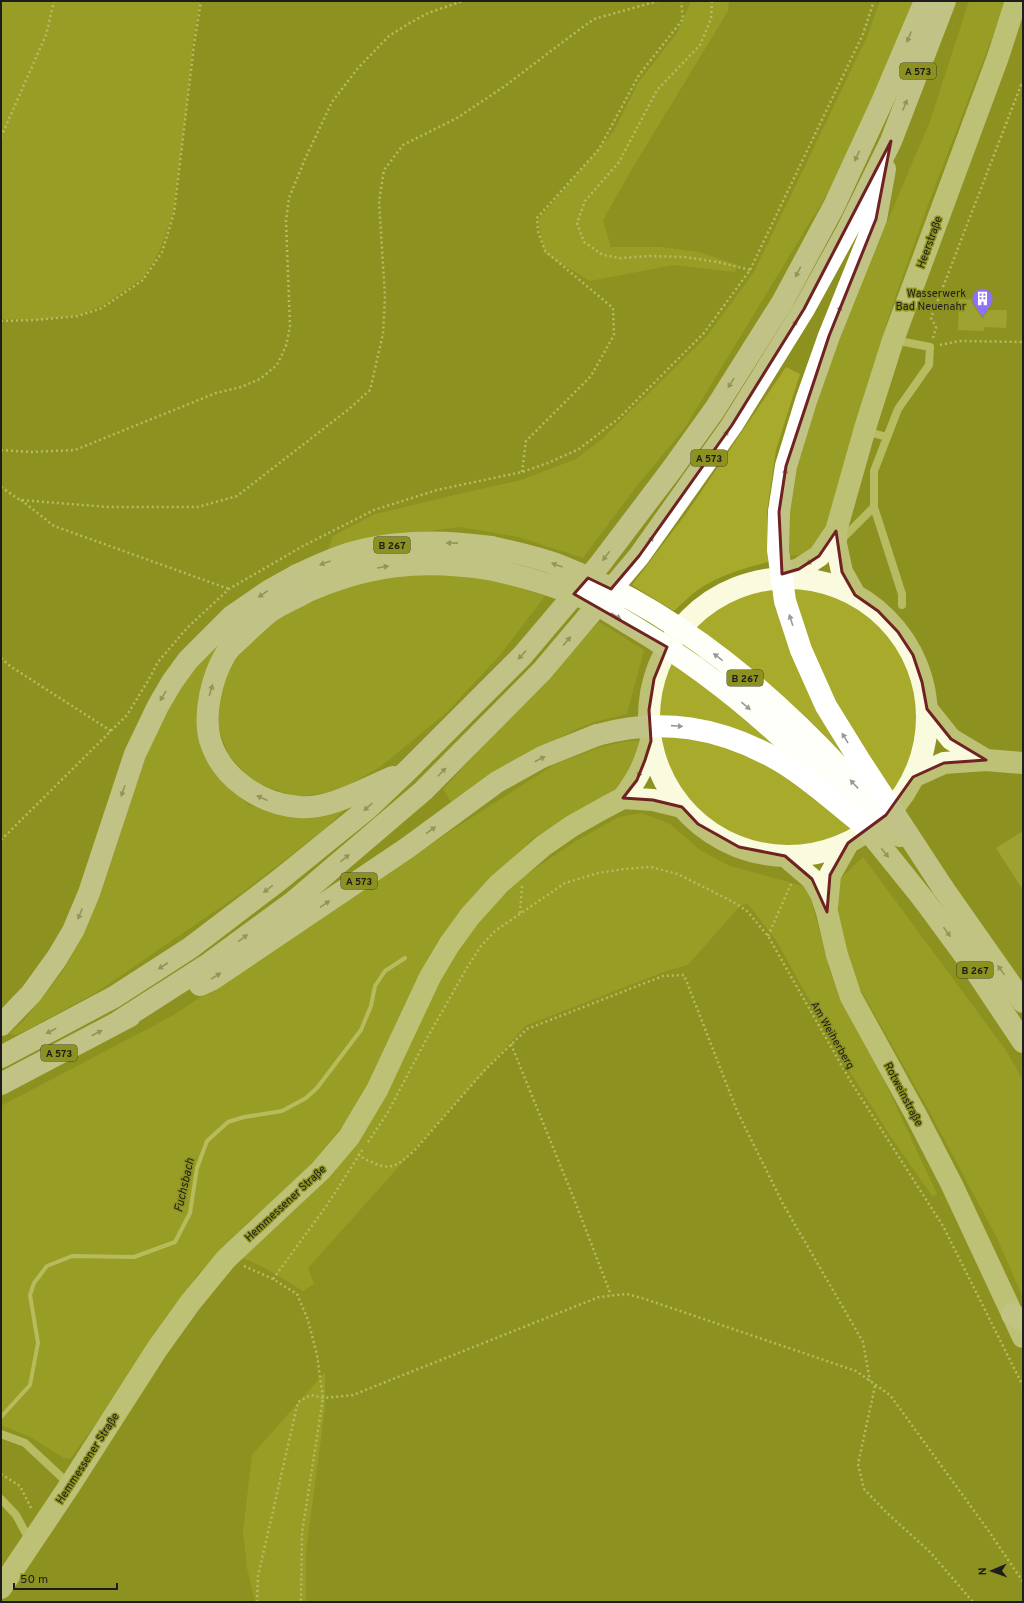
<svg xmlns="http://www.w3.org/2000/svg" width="1024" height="1603" font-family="Overpass,sans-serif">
  <rect width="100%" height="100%" fill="#8d9120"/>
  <path fill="#a7aa2a" d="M1,1H200L193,42L186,113L173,212L160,250L144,277L103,305L79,315L41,320L1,319Z
    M691,1H729L728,11L632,169L603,220L611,247H662L699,252L738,265L735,272L674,265L590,281L545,254L538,220L614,131L638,83L677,33Z
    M880,1H913L891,59L835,181L684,429L636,487L583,558L518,537L460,527L377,538L328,549L333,536L375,514L467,492L521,480L576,459L603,438L707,336L754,272L867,37Z
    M969,1H1006L929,202L889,315L821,544L804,554L790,556L787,509L797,456L816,390L930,121Z
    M786,367L800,374L776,450L767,512L768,562C742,569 717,576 695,592C687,598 681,605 674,611L632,585L688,511Z
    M381,574H473L545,596L501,654L446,713L380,767L339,791L296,797L252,781L229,755L216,723L219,683L250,640L300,605Z
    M659 717a130 130 0 1 1 260 0a130 130 0 1 1-260 0Z
    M599,622L644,650L627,714L594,722L575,730L524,756L452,803L443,789Z
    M226,633L213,660L214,767L248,805L273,812L348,806L326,828L243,892L97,992L25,1031L16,1035L9,1034L25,1019L63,971L82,938L105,877L151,737L175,692Z
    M643,740L623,786L597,799L532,839L461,911L429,957L354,1112L292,1188L250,1220L198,1274L122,1388L70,1459L64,1458L30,1437L1,1425V1106L172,1016L460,825L555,764L601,747L622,742Z
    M642,813L670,824L700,850L730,866L803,886L811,899L830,971L850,1018L882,1076L937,1194L932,1196L891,1137L847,1067L776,940L747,903L739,907L688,965L669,970L525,1026L308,1268L314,1284L303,1291L267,1269L239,1256L318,1184L436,982L473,924L527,874L576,841L619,817Z
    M863,857L1005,1049L1023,1080V1298L998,1240L928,1109L857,983L839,933L836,883Z
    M325,1372V1408L306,1552V1602H255L247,1568L243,1531L252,1455Z"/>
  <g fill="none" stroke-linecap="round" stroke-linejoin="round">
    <path stroke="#eeeea5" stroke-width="4" d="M1,1417L30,1385L38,1343L30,1295L34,1283L47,1266L72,1256L134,1257L175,1242L190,1213L197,1168L207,1141L228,1122L244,1117L282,1111L306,1098L317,1088L361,1030L371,1006L375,986L385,971L405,958"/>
  </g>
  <path fill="#b3b745" d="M959,299L989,300L988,310H1007L1006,328L984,327V331L958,330Z
    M1023,831V890L996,848Z"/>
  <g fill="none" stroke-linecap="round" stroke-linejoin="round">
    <path stroke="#ecedb1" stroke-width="2.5" stroke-dasharray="2 3" stroke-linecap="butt" d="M712,1L711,19L700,45L657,90L619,162L585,201L577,223L584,242L603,255L620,258L651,256L684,257L718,262L750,270
      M1,137L46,35L54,1
      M1,321L36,320L78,316L102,308L143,280L162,252L174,213L194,45L201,1
      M933,338L936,327L931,318L1021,85H1023
      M940,345L959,341L1023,342
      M1,450L31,452L75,450L216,393L241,387L260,379L277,365L286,346L290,326L286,221L289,198L305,159L332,102L358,68L389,36L408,24L428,13L463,1
      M522,472L526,441L591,376L614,335L613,308L545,251L538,231L537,218L599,149L639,75L683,19L681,1
      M1,487L20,500L108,507H198L237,496L349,409L370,390L383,334L385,296L379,201L384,170L403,145L457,118L505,86L572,35L594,19L658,1
      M21,500L54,526L229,589
      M1,658L10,666L111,731
      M1,840L127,715L149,679L158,662L187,628L229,589L303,546L374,510L437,490L522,472L548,463L579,449L618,419L704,333L750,270L863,34L874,1
      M520,913L522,886
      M768,936L791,884
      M511,1044L574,1199L611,1295
      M368,1142L388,1112L427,1038L468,966L481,946L495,931L565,883L598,873L624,869L651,867L678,874L735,903L747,911L768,936L851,1082L943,1226L1023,1386
      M358,1154C362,1158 367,1160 372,1162C391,1172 399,1164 414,1151L484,1071L527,1029L663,976L684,975L737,1111L783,1204L863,1342L870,1381
      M244,1266L273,1279L297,1294L308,1320L317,1355L323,1398L302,1533L301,1602
      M273,1279L327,1205L363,1149
      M875,1386L858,1464L864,1489L886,1512L930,1552L973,1602
      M1,1474L20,1486L32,1510
      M257,1602L258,1576L298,1402L311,1395L323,1398L353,1395L599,1297L627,1294L645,1299L856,1371L890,1395L988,1530L1023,1582"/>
    <path stroke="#ecedb1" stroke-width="8" d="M894,340L930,347L929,365L898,409L874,471V507L902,594V605
      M865,431L887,437
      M839,542L874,507
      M1,1434L25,1443L70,1485
      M1,1499L16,1515L30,1541"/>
    <path stroke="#f9fade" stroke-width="22" d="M836,531V544L842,572L855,595
      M779,575L799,569L819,556L836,531L866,425L893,340L998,57L1016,1
      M649 717a139 139 0 1 1 278 0a139 139 0 1 1-278 0Z
      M927,709L951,739L986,760
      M913,777L944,763L986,760L1023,763
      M623,798C638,778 644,766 651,741
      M785,856L812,879L821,894L827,912L837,955L851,997L916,1115L952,1185L1023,1337
      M827,907L830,875L848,843
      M1,1588L70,1485L157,1349L190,1303L226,1259L320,1171L349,1137L377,1090L430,977L449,945L470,916L499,884L543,846L572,826L604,808L623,798L653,800L682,807"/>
    <path stroke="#fefff8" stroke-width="22" d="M297,575C319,565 342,554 366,549C407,540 449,541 491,547
      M306,592C369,564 420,559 489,569
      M943,888L1023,1002
      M924,900L971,964L1023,1042
      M1012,1314L1023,1321"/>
    <path stroke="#fff" stroke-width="22" d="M779,512L786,466L806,401L829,336L876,219L885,169
      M306,592C296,598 286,602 276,608C264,615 252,627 242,637C236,642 229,648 225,655C212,677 203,714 210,740C221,778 260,804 299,807C329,810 366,788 393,777
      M200,985L213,979L407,848L497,782L542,757L597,735
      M118,1022L207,965L293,902L423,791L542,671L639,556L732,425L804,309L849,227L891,141L945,1
      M1,1025L31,994L57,958L73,931L89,893L135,754L158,706L172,682L188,660L232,616L270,590L297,575
      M1,1057L114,997L190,948L278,881L367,809L407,771L522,656L600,564L672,469L715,409L783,301L834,206L882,102L925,1
      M1,1084L130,1016"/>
    <path stroke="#fefff8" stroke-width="22" d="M491,547C514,552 538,557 561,566C697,619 808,725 900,836
      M489,569C521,576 553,585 584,598C600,605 616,616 631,625C695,663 754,709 807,762C849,805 886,853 924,900"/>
    <path stroke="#fff" stroke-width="22" d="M779,512L778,550L785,601L801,650L826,706L860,761L943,888
      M597,735C662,717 720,727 778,760C808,777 834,802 861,823"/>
  </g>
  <defs><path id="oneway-solid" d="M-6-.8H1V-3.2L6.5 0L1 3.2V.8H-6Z"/></defs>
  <g fill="#999">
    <use href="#oneway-solid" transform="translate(909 37) rotate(113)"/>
    <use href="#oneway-solid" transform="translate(905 105) rotate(-68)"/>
    <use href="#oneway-solid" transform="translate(857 156) rotate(115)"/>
    <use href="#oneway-solid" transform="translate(798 272) rotate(118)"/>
    <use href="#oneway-solid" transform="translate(839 311) rotate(-68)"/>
    <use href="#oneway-solid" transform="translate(794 325) rotate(-58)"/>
    <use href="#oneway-solid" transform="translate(731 383) rotate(122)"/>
    <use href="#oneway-solid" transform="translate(725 435) rotate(-54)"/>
    <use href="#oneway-solid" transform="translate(785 474) rotate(-81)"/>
    <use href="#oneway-solid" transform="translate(650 541) rotate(-54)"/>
    <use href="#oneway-solid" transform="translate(606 556) rotate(127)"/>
    <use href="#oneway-solid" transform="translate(263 594) rotate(145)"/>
    <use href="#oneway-solid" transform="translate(791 620) rotate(-108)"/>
    <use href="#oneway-solid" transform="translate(567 641) rotate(-50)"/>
    <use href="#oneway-solid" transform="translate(522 655) rotate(133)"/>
    <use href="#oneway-solid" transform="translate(211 690) rotate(-73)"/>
    <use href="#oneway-solid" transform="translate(163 696) rotate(121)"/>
    <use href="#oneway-solid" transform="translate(677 726) rotate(4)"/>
    <use href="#oneway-solid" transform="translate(845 738) rotate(-121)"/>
    <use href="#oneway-solid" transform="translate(540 759) rotate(-27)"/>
    <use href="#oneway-solid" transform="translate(442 772) rotate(-45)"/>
    <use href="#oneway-solid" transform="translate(123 791) rotate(109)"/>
    <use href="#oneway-solid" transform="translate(262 798) rotate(-156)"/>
    <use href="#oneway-solid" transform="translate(368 807) rotate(138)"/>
    <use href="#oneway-solid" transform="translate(431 830) rotate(-36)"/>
    <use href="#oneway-solid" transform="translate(345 858) rotate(-40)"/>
    <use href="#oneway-solid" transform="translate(268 889) rotate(143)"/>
    <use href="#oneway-solid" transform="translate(325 904) rotate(-34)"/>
    <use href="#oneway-solid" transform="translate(80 914) rotate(112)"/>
    <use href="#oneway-solid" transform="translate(243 938) rotate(-36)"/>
    <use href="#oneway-solid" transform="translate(163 966) rotate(147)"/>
    <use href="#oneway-solid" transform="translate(216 976) rotate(-32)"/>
    <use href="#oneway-solid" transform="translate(51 1031) rotate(152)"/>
    <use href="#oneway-solid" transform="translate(97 1033) rotate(-28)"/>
  </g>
  <g fill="#999995">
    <use href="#oneway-solid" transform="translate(452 543) rotate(-179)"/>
    <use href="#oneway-solid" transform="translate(325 563) rotate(160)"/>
    <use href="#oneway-solid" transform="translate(557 565) rotate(-160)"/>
    <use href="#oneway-solid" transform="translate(383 567) rotate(-10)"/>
    <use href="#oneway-solid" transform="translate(616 616) rotate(30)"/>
    <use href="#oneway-solid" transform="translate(718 657) rotate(-143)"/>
    <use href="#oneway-solid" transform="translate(746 706) rotate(40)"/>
    <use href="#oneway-solid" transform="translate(854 784) rotate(-133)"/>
    <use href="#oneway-solid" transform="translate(885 853) rotate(51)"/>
    <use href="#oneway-solid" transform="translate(947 932) rotate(54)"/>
    <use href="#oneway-solid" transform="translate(1001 970) rotate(-125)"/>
  </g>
  <g fill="#969787">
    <use href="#oneway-solid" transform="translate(811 561) rotate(146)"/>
    <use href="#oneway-solid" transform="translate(640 772) rotate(113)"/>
  </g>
  <path d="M0 0H1024V1603H0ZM891,141L876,219L829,336L786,466L779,512L782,574L799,569L819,556L836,531L842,572L855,595L878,611L898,632L913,655L922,682L927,709L951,739L986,760L944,763L913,777L886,815L848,843L830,875L827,912L812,879L785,856L739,847L698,824L682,807L653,800L623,798L637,780L645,760L651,741L649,710L654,679L667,647L574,594L588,578L611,589L639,556L732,425L804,309Z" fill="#8d9120" fill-opacity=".55" fill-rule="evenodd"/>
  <path fill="none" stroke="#702222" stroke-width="3" stroke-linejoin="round" d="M891,141L876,219L829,336L786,466L779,512L782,574L799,569L819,556L836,531L842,572L855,595L878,611L898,632L913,655L922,682L927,709L951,739L986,760L944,763L913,777L886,815L848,843L830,875L827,912L812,879L785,856L739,847L698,824L682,807L653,800L623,798L637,780L645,760L651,741L649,710L654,679L667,647L574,594L588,578L611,589L639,556L732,425L804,309Z"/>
  <defs>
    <symbol id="building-pin" viewBox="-11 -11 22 30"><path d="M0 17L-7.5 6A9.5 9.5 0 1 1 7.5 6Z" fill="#8c72fa" stroke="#8d9120"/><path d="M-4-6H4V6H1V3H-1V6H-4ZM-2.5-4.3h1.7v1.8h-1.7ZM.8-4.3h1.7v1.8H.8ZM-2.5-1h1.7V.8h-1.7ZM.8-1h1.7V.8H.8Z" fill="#fff"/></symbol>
  </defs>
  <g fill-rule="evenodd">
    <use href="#building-pin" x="970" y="286" width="25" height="34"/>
  </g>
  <g text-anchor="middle" stroke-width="3" stroke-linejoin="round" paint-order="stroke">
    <g fill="#8d9120" stroke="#3f401e" stroke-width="1">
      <rect x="900" y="63" width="36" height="16" rx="3"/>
      <rect x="691" y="450" width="36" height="16" rx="3"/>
      <rect x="374" y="537" width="36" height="16" rx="3"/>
      <rect x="727" y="670" width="36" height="16" rx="3"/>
      <rect x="341" y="873" width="36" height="16" rx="3"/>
      <rect x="957" y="962" width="36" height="16" rx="3"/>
      <rect x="41" y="1045" width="36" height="16" rx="3"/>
    </g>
    <g font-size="10" font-weight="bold" fill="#1d1d1d">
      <text x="918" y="75">A 573</text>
      <text x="709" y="462">A 573</text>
      <text x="392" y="549">B 267</text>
      <text x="745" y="682">B 267</text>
      <text x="359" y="885">A 573</text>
      <text x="975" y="974">B 267</text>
      <text x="59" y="1057">A 573</text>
    </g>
    <g font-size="11" fill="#1d1d1d" stroke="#8d9120">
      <text transform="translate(929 242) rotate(-70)" y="4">Heerstraße</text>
      <text transform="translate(833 1035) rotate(60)" y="4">Am Weiherberg</text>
      <text transform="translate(904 1094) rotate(62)" y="4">Rotweinstraße</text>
      <text transform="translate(285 1203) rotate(-43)" y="4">Hemmessener Straße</text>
      <text transform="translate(87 1458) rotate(-57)" y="4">Hemmessener Straße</text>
    </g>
    <g font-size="11" fill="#1d1d1d" stroke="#8d9120" text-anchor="end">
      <text x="966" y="297">Wasserwerk<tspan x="966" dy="13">Bad Neuenahr</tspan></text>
    </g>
    <g font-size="12" font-style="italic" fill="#1c1c1a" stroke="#8d9120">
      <text transform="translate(184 1185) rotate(-77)" y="4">Fuchsbach</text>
    </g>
  </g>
  <rect width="1024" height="1603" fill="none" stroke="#1d1d1d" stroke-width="4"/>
  <g transform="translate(992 1571) rotate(268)" stroke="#8d9120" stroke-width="3" paint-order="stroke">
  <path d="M0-3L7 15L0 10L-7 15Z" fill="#1d1d1d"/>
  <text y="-6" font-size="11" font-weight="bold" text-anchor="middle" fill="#1d1d1d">N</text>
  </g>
  <path d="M14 1583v6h103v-6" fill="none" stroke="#1d1d1d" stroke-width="2"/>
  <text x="20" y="1583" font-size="12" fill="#1d1d1d" stroke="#8d9120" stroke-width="3" paint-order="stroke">50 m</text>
</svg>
